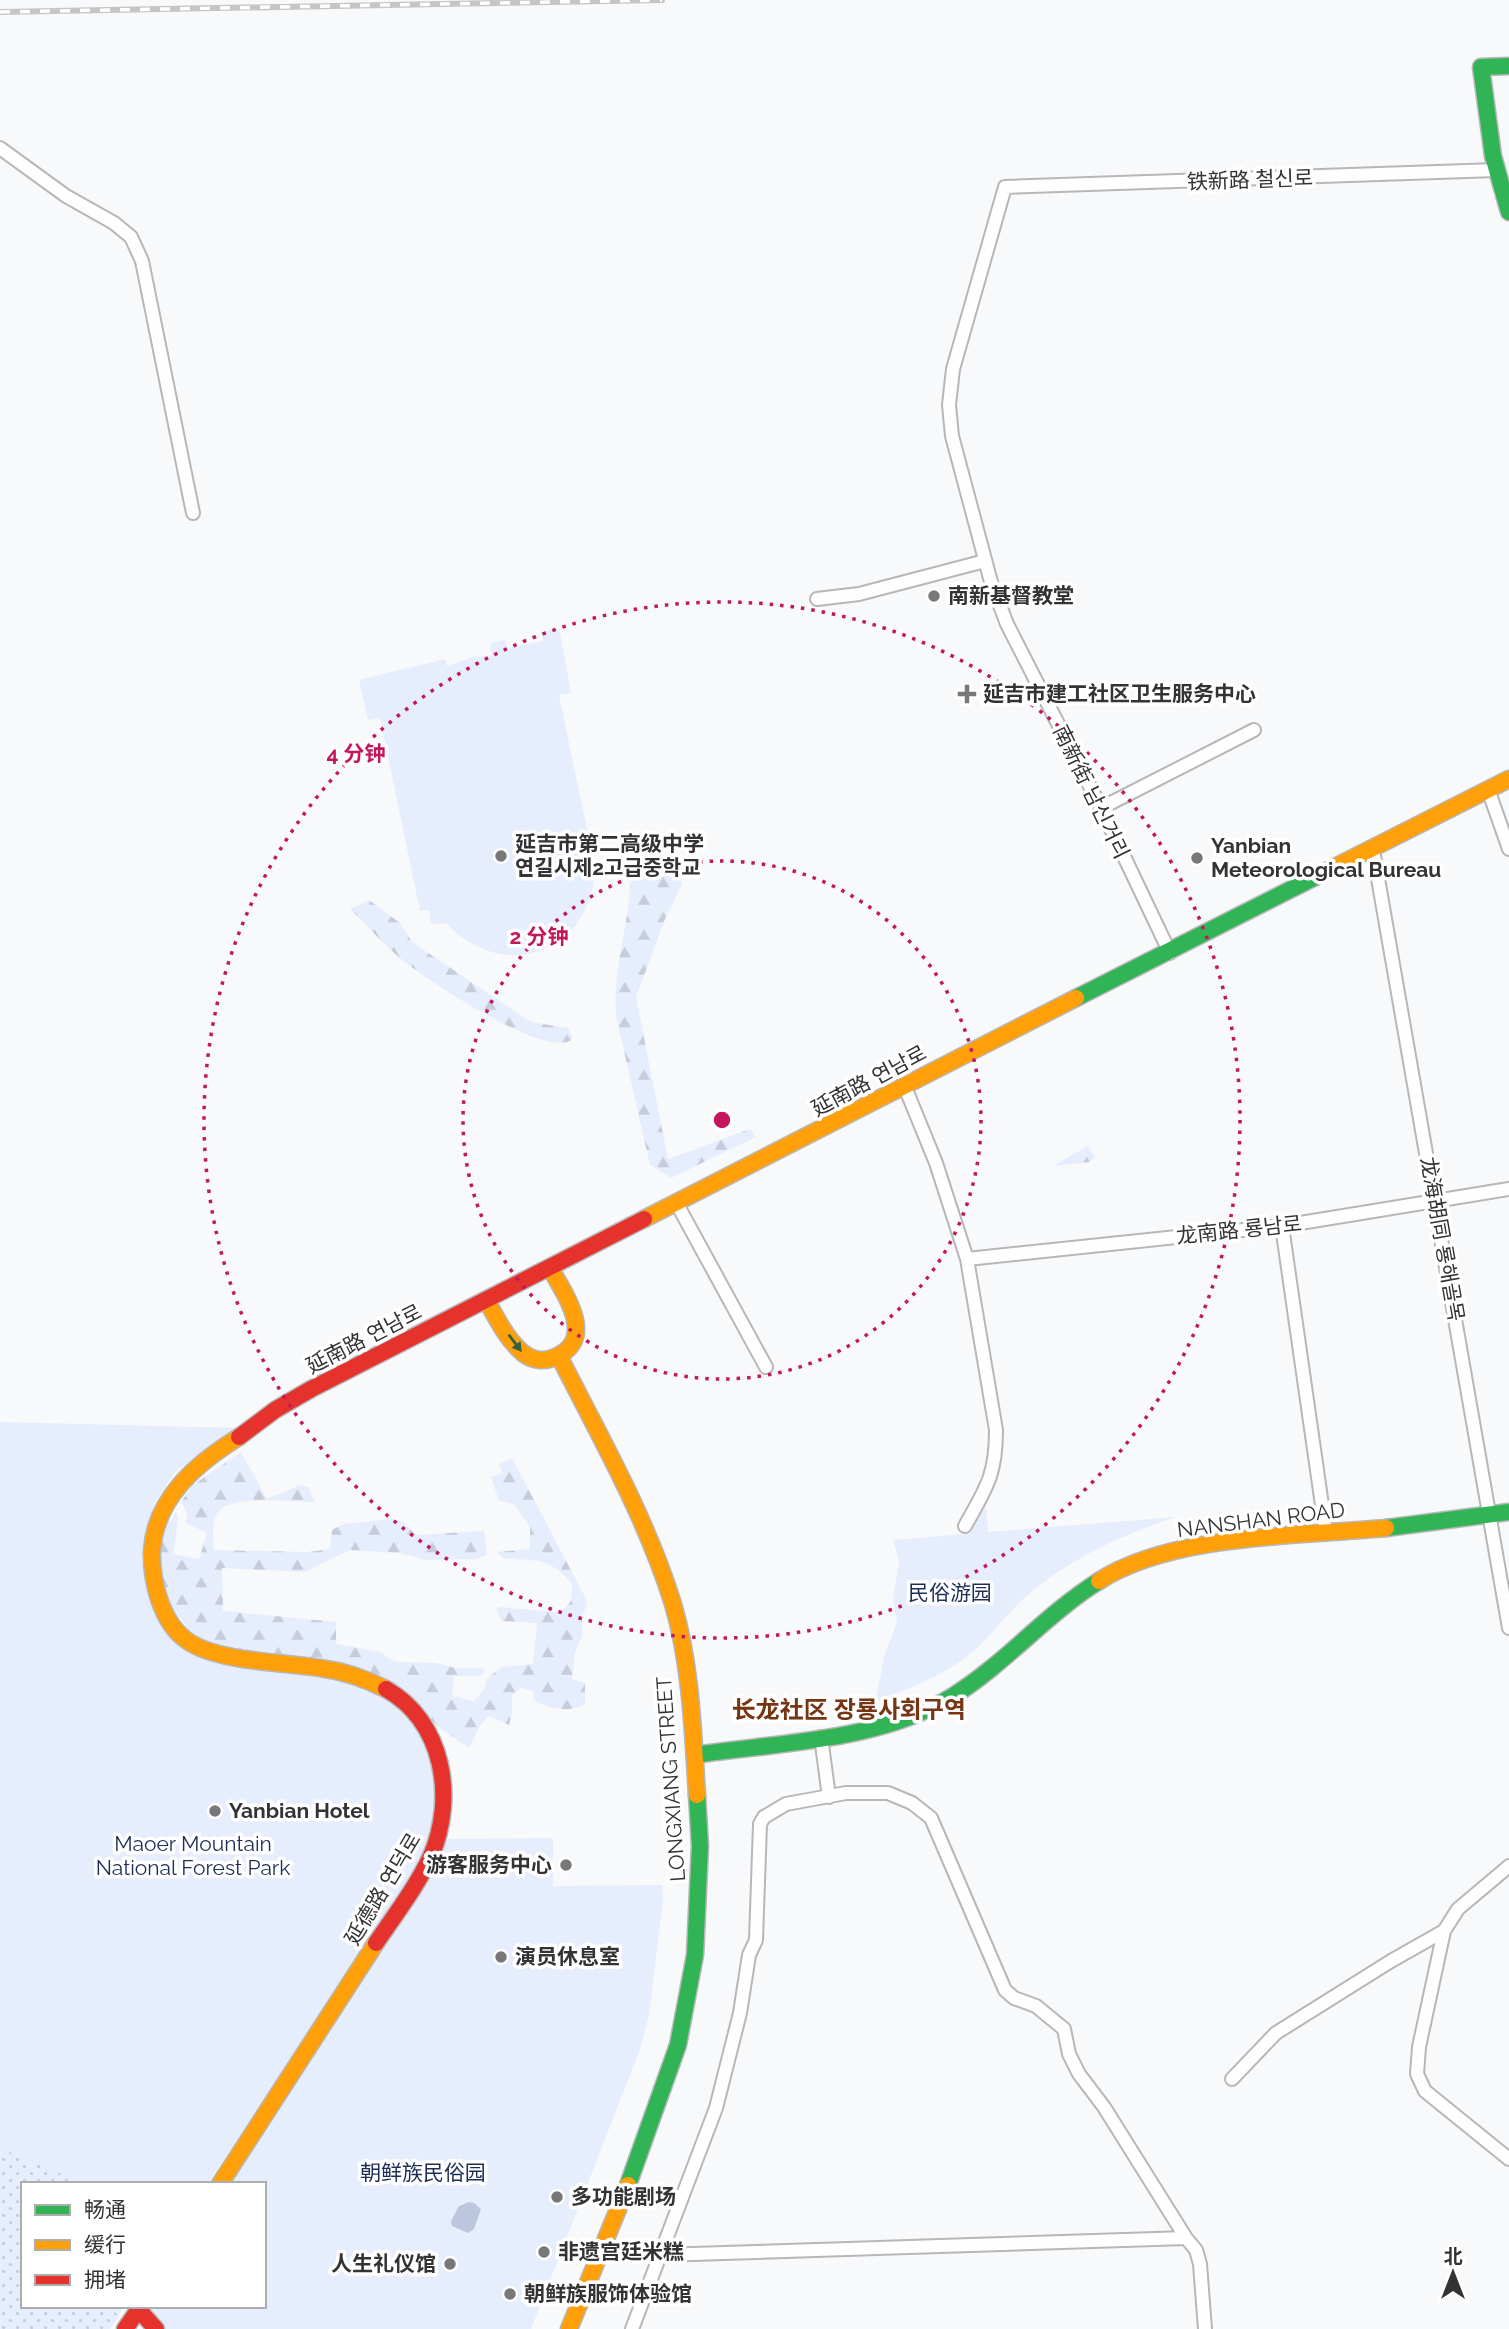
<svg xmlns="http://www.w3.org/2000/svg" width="1509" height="2329" font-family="Raleway,'Noto Sans SC','Noto Sans KR',sans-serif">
  <defs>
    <pattern id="forest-firs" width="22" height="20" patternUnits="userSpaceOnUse" patternTransform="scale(1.75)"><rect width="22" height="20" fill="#e6edfd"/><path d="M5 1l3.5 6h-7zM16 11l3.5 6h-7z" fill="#c6ccd9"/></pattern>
    <pattern id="garden-dots" width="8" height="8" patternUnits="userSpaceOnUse" patternTransform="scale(1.75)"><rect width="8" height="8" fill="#e6edfd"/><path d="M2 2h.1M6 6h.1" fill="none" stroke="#c6ccd9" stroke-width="1.8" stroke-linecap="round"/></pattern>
  </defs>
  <rect width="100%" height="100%" fill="#f8f9fb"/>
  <path fill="#e6edfd" d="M556,629L560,633L571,693L559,695L595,868C592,952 504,985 446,923L431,924L429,910L420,911L380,718L368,720L359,680L445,659L447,666L473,657L492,656L490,643L505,640L507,648L543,641L541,632Z
    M0,1422L240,1428L175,1472L155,1502L142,1559L145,1581L153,1601L177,1635L348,1679L385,1695L413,1716L433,1749L438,1808L421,1865L207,2184H23V2306H124L109,2329H0Z
    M986,1507L988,1532L1176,1517C1120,1535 1065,1561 1021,1601C1002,1619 986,1642 965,1658C937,1679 901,1691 869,1705L867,1697L877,1695L884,1657L897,1622L893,1600L899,1561L893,1540L966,1534Z
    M553,1838V1886L662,1885L663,1900L649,2015L639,2052L531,2329H166L150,2311L149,2306H264V2184H227L417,1899L434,1865L442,1839Z"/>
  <path fill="url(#forest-firs)" d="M667,865L675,869L682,884L665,919L636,997L668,1159L750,1129L756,1137L671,1178L650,1165L616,1016C612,965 632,920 630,871Z
    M369,900L400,923L412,942L531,1022L568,1028L573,1038C551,1064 422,977 400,958C382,943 367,925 350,909Z
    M1088,1146L1095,1157L1090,1162L1053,1166Z
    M241,1452L267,1499L300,1485L308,1487L315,1502C292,1502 231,1494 218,1512C211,1520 213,1540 214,1550L308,1552L330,1549L332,1530L343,1524L392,1519L403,1522L416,1535L484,1531L487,1555L477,1559L426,1560L400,1553L350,1550L304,1572L222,1568L223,1611L336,1622V1644L380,1652L395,1662L436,1663L456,1668H481L485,1670L481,1676H454L452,1696L474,1701L485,1688L487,1678L502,1667L533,1664L537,1623L502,1621L496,1609L501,1607L556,1612C572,1608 572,1598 572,1584C550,1557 535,1561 503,1558L497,1552L530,1549V1527L514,1504L499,1501L491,1477L503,1473L499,1464L512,1458L584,1595L587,1605L582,1616V1636L575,1652L572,1679L585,1683V1705C568,1712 549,1710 534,1700L533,1691L521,1688L512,1695V1713L509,1725L489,1716L480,1726L469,1748L440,1728L391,1682L368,1670L330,1661L269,1653H245L211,1644L192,1633L168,1603L157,1573L163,1524L171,1521L176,1511L178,1521L173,1554L199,1559L207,1533L186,1523L187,1512L181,1502L193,1485Z"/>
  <path fill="url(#garden-dots)" d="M0,2148L76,2180L75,2184H23V2306H109L119,2316L110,2329H0Z"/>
  <path fill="#bcc6de" d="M469,2202L474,2203L481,2209L474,2229L468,2233L452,2226L451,2221L459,2206Z"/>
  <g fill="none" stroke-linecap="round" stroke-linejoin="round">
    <defs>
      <path id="street" d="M0,148L66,196L114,223L131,237L142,261L193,513
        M817,599L859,594L985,561
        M1489,792L1509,849
        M1101,808L1254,730
        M1373,850L1509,1628
        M1170,953L1101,808L1007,624L991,582L952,436L949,405L953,369L1005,187L1496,170
        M905,1087L936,1163L967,1259L996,1430C996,1476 986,1488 965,1526
        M677,1204L766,1367
        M1282,1226L1326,1533
        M967,1259L1282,1226L1509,1189
        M821,1737L829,1797
        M1509,1866L1458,1909L1444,1931L1419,2047L1417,2074L1425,2091L1509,2159
        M1232,2079L1276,2033L1391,1961L1444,1931
        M661,2255L1186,2238
        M632,2329L716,2108L740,2013L749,1955L756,1940L760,1824L764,1817L786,1804L846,1793H888L912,1803L931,1818L1005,1990L1014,1998L1036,2006L1064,2029L1069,2054L1079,2074L1104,2107L1186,2238L1196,2250L1200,2264L1205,2329"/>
      <path id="fast" d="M1509,66L1481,67L1493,156L1509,212
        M1076,998L1331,869
        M1386,1528L1509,1512
        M695,1755C780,1742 878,1742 953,1696C1006,1663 1046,1614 1099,1581
        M628,2185L678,2045L695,1955L700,1846L697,1795"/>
      <path id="slow" d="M1331,869L1509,779
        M644,1219L1076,998
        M486,1300C497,1318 506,1339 523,1353C531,1360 543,1362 553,1358C598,1341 566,1296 550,1268
        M559,1356C600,1437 646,1517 673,1604C691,1665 693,1732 697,1795
        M239,1437C197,1463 155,1498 152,1551C151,1580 161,1621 185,1639C213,1662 284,1662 320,1668C343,1671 364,1678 386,1689
        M1099,1581C1172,1534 1300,1536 1386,1528
        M220,2184L376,1943
        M569,2329L628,2185"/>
      <path id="jam" d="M239,1437L275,1410L313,1388L644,1219
        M376,1943C395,1915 417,1886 431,1856C456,1798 444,1722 386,1689
        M139,2310L156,2329
        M125,2329L141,2306"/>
    </defs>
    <use href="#street" stroke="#b7b7b8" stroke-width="16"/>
    <use href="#fast" stroke="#b7b7b8" stroke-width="19"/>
    <use href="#slow" stroke="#b7b7b8" stroke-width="19"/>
    <use href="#jam" stroke="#b7b7b8" stroke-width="19"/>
    <use href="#street" stroke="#fefefe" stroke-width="12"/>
    <use href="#fast" stroke="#30b455" stroke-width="16"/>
    <use href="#slow" stroke="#ff9f0a" stroke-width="16"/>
    <use href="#jam" stroke="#e5322d" stroke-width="16"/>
    <defs>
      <path id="rail" d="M0,12L662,0"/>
    </defs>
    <use href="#rail" stroke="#c5c5c6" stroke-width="6"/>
    <use href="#rail" stroke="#fff" stroke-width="3.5" stroke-dasharray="10" stroke-linecap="butt"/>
  </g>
  <defs><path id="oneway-solid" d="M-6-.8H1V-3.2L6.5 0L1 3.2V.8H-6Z" transform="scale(1.75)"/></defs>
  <use fill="#326040" href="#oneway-solid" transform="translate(515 1343) rotate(53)"/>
  <g fill="none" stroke="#c2185b" stroke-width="3.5" stroke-dasharray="3.5 7">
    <circle cx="722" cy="1120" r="259"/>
    <circle cx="722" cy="1120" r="518"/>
  </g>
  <g fill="#78787a" stroke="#fff" stroke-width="2.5">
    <circle cx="934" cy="596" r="7"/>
    <path d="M963.5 683.5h7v7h7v7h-7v7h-7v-7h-7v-7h7z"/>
    <circle cx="501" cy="856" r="7"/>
    <circle cx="1197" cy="858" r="7"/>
    <circle cx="215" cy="1811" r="7"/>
    <circle cx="566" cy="1865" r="7"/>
    <circle cx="501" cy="1957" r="7"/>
    <circle cx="557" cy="2197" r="7"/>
    <circle cx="544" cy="2252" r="7"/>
    <circle cx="450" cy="2264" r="7"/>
    <circle cx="510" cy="2294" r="7"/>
  </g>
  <g text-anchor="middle" stroke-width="7" stroke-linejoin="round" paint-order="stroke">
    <g font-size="21" fill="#333335" stroke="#fff">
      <text transform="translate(1250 180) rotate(-2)" y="7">铁新路 철신로</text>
      <text transform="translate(1091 792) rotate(64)" y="7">南新街 남신거리</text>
      <text transform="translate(869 1081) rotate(-28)" y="7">延南路 연남로</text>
      <text transform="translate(1239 1230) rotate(-6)" y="7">龙南路 룡남로</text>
      <text transform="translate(1442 1239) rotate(80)" y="7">龙海胡同 룡해골목</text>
      <text transform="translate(364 1339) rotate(-27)" y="7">延南路 연남로</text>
      <text transform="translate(1261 1520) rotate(-7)" y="7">NANSHAN ROAD</text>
      <text transform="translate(671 1779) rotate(-94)" y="7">LONGXIANG STREET</text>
      <text transform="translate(383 1889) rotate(-59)" y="7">延德路 연덕로</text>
    </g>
    <g font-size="21" font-weight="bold" fill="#333335" stroke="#fff" text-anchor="start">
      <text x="948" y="603">南新基督教堂</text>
      <text x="983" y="701">延吉市建工社区卫生服务中心</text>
      <text x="515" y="851">延吉市第二高级中学<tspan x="515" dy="24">연길시제2고급중학교</tspan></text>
      <text x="1211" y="853">Yanbian<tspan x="1211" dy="24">Meteorological Bureau</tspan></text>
      <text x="229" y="1818">Yanbian Hotel</text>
      <text x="552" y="1872" text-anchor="end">游客服务中心</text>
      <text x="515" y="1964">演员休息室</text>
      <text x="571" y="2204">多功能剧场</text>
      <text x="558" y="2259">非遗宫廷米糕</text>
      <text x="436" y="2271" text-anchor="end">人生礼仪馆</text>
      <text x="524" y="2301">朝鲜族服饰体验馆</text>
    </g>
    <g font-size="21" fill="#1e2d58" stroke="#fff">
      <text x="950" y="1600">民俗游园</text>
      <text x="193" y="1851">Maoer Mountain<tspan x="193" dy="24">National Forest Park</tspan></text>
      <text x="423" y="2180">朝鲜族民俗园</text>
    </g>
    <g font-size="24" font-weight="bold" fill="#763614" stroke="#fff">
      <text x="849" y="1718">长龙社区 장룡사회구역</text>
    </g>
  </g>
  <circle cx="722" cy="1120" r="10" fill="#c2185b" stroke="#fff" stroke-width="3.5"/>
  <g font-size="21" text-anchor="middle" font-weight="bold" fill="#c2185b" stroke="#fff" stroke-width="7" stroke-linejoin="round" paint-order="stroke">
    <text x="356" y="761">4 分钟</text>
    <text x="539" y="944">2 分钟</text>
  </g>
  <rect x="21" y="2182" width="245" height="126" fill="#ffffff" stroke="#adadae" stroke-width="2"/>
  <rect x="35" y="2205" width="35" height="10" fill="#30b455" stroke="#adadae" stroke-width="2"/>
  <text x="84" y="2217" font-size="21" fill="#333335">畅通</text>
  <rect x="35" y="2240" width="35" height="10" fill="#ff9f0a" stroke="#adadae" stroke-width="2"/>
  <text x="84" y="2252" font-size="21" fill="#333335">缓行</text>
  <rect x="35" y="2275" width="35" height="10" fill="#e5322d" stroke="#adadae" stroke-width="2"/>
  <text x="84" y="2287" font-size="21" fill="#333335">拥堵</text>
  <g transform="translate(1453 2273)" stroke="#ffffff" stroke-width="5" paint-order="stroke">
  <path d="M0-5L12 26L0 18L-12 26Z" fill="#333335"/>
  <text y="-10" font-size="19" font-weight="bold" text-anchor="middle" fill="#333335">北</text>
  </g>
</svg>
